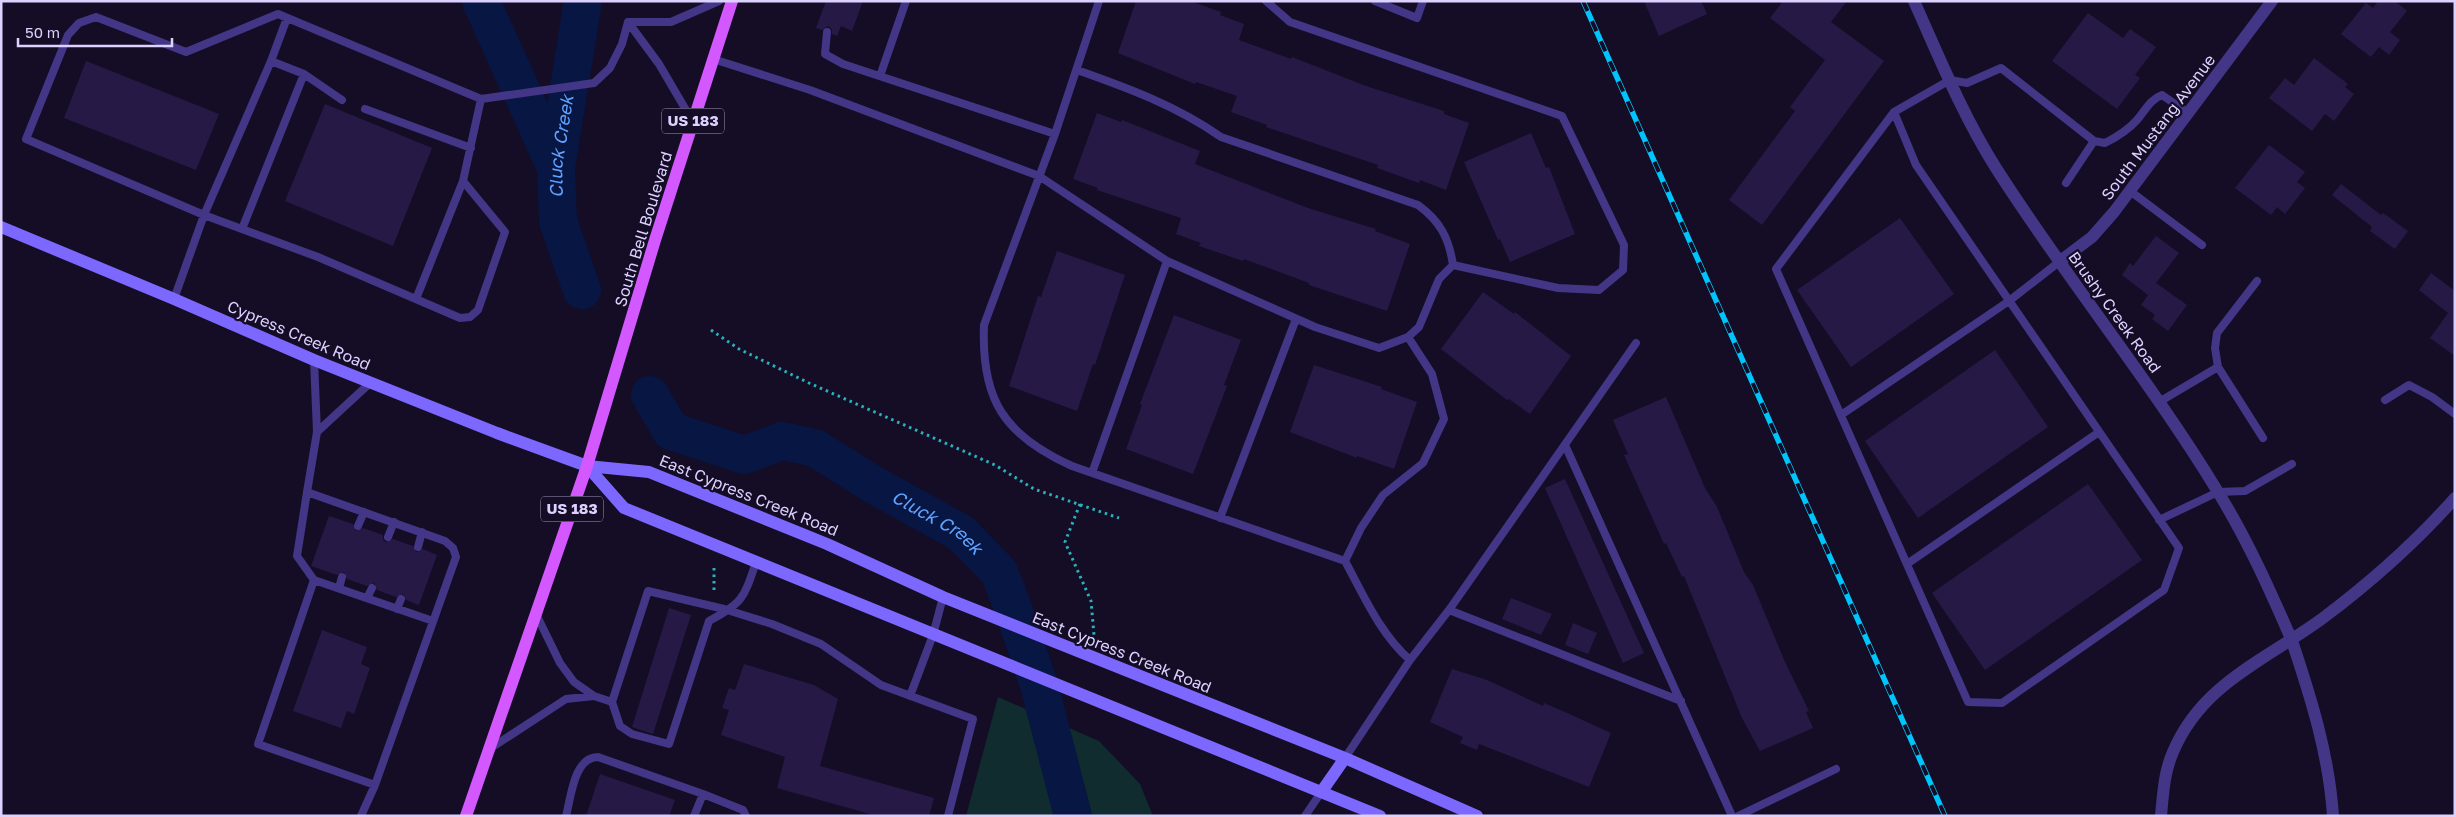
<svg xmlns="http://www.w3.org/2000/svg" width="2456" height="817" font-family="'Golos Text',sans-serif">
  <rect width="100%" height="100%" fill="#140d25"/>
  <path fill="#102c2f" d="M998,697L1099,741L1140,784L1153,816H966Z"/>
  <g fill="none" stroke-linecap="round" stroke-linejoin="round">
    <g stroke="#081643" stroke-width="38">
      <path d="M481,1L556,168"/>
      <path id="s1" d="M582,290L558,221L556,168L583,1"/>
      <path id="s2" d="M650,395L671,431L744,455L782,441L815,448L874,485L961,533L999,572L1012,605L1039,685L1073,816"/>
    </g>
  </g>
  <path fill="#271946" d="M826,1H863L852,31L841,26L837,36L832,34V29L828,26L822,30L816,28Z
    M1136,1H1190L1221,12L1220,15L1244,24L1239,40L1291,59L1292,57L1366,86L1444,111V114L1469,123L1446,190L1420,180L1419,183L1377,168L1378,165L1266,127L1267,125L1231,112L1237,96L1196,82L1195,84L1118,53Z
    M1644,1H1701L1707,14L1659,36Z
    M1783,1H1847L1831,22L1884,61L1762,225L1729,200L1795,111L1790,107L1825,60L1770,18Z
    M2378,1H2395L2407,11L2390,32L2400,40L2389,55L2379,47L2371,57L2341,34L2366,3L2373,8Z
    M2088,13L2123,38L2130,29L2156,47L2135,75L2140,78L2117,109L2052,61Z
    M2314,58L2348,84L2345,87L2354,94L2334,121L2325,114L2312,131L2269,98L2285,78L2294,85Z
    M86,61L219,114L196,170L64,118Z
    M325,104L432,148L393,246L285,201Z
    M1097,113L1121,122L1122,120L1200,151L1195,164L1308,208L1376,229L1375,231L1410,244L1387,311L1309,285V283L1244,259L1243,261L1199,246L1201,243L1176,234L1181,218L1097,190L1098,188L1073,179Z
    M1531,133L1546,168L1549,167L1575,234L1510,262L1500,239L1498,240L1464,162Z
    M2269,145L2305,172L2297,182L2305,188L2285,214L2277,207L2271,215L2235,188Z
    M2341,184L2381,215L2383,213L2408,231L2395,249L2370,231L2372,227L2332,195Z
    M1900,218L1954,294L1851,367L1797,290Z
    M2156,236L2179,253L2156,283L2187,305L2168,331L2152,319L2155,315L2141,305L2148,295L2122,275L2130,263L2133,266Z
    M1057,251L1125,275L1095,365L1093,364L1077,411L1009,386L1038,296L1041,297Z
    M2431,273L2455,291V356L2430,338L2448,313L2419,290Z
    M1483,292L1514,314L1515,312L1571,356L1530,414L1509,399L1507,400L1441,349Z
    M1174,315L1241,340L1224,385L1227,386L1193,474L1126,449L1142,405L1140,404Z
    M1995,350L2048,427L1918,518L1865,441Z
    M1314,365L1382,387L1381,389L1417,402L1394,469L1357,456V458L1290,432Z
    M1666,397L1705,488L1717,507L1744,572L1753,585L1785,662L1809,711L1806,712L1813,728L1760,751L1742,718L1684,576L1682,577L1666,543L1664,544L1624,455L1628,454L1613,420Z
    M1565,479L1644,653L1623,663L1545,488Z
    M2088,484L2142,560L1985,670L1932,593Z
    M329,516L353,524L356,531L363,528L383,535V540L386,542L393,539L413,546L416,552L423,549L437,555L419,605L406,600L403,594L396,597L377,590L374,583L367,586L347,579L344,572L337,575L311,566Z
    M1511,598L1552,614L1541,635L1502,619Z
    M669,608L691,615L653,734L632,727Z
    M1573,623L1597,633L1588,654L1565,645Z
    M322,630L367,647L361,664L370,668L354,714L347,711L341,728L293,711Z
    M744,664L814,685L838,699L820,766L934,798L929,816H877L777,788L785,757L721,735L729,710L722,708L729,688L735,690Z
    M1452,669L1487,680L1543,706L1544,703L1565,712L1611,733L1589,787L1479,744L1477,750L1460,743L1463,737L1430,722Z
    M600,774L675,800L669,816H586Z"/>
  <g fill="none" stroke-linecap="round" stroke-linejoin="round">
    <path stroke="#29b2bb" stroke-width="3" stroke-dasharray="2.5 4" stroke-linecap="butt" d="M711,330L739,349L809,383L995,465L1034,489L1119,518
      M1080,504L1065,542L1091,601L1094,635
      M714,568V591"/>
    <path stroke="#433686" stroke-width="8" d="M1099,1L1055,134L984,325C981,400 1004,435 1072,466L1345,561L1361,528L1383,495L1423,463L1444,419L1432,374L1408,337
      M1266,1L1290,22L1562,116L1624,245L1623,270L1599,290L1558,288L1453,265
      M1375,1L1417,18L1423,1
      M287,18L271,61L204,215L26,139L68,35L79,23L96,17L186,52L278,14L481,99L594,83L610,68L622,44L628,22
      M827,32L825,54L843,64L1055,134
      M713,59L810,90L1039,176L1167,261L1315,327L1379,348L1408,337L1419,327L1439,279L1453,265C1449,238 1440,221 1418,205L1221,137C1177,106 1128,88 1077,70
      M271,61L304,74L342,100
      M880,76L906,1
      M365,109L471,148
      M1894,112L1916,165L2179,548L2164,590L2002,703L1968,702L1776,269L1894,112L1950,80L1967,83L2001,68L2094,141L2105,143C2117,137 2128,130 2137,120C2146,110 2149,100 2162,95L2188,113
      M693,122L659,64L628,22H671L719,1
      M463,181L481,99
      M2066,183L2094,141
      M2130,191L2202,245
      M242,229L304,74
      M174,299L204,215L318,257L460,318L470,317L478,310L505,232L463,181L416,299
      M314,360L317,432L307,492L445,541L453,548L456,557L375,785L361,816
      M2218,367L2263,438
      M2385,400L2409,385L2432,397L2455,414
      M2159,402L2218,367L2215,348L2217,333L2257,281
      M1841,415L2009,301L2059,262
      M317,432L370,383
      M1565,445L1732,816
      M1092,473L1167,261
      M307,492L297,556L314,580
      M1220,518L1296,319
      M2159,520L2218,492L2245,491L2292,464
      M358,526L364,512
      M388,537L394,522
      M418,547L422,532
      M1345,561C1363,594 1380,634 1410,660
      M1907,564L2099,432
      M339,588L342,577
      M367,598L372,588
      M397,609L401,599
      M1449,610L1681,701
      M594,696L612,702L620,726L632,734L669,744L709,621C743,603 744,598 756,562
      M910,696L933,635L943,597
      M612,702L648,591L724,609L772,624L821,644L881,685L973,719L948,816
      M491,748L566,699L594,696L574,682L560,663L536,614
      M1345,758L1410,660L1449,610L1636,343
      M375,785L258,744L314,580L433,621
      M566,816C571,797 574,757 598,757L703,794
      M694,816L703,794L743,810L746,816
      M1305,816L1322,791
      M1738,816L1836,769"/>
    <path stroke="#433686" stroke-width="12" d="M2059,262L2092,237L2114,212L2272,1
      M2292,641C2311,698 2329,755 2333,816"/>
    <path stroke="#433686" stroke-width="12" d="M1914,1C1939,57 1963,116 1996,168C2066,278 2150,380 2218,492C2247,539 2270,590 2292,641
      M2161,816C2163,795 2164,772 2173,752C2202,683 2266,660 2323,618C2371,582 2415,543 2455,498"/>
    <path stroke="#7d68ff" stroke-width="12" d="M1,227L174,299L314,360L497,433L587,466L649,472L827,544L943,597L1345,758L1477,816
      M587,466L624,508L1380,816
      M1322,791L1345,758"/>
    <path stroke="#d458ff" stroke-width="12" d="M466,816L587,466L655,240L732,1"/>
    <defs>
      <path id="rail" d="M1583,1L1945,816"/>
    </defs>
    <use href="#rail" stroke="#00c5fc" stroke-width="5.5"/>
    <use href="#rail" stroke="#140d25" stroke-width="4" stroke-dasharray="11" stroke-linecap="butt"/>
  </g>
  <g text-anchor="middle" stroke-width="4.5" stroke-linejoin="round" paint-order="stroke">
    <g fill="#140d25" stroke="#a096be" stroke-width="1">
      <rect x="662" y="108.5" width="62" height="25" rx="4"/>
      <rect x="541" y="496.5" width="62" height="25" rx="4"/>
    </g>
    <g font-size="15" font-weight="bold" fill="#dcd1ff">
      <text x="693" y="126">US 183</text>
      <text x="572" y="514">US 183</text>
    </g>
    <g font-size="16" fill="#dcd1ff" stroke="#140d25">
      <text transform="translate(2158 127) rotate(-53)" y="6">South Mustang Avenue</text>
      <text transform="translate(643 229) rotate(-73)" y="6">South Bell Boulevard</text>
      <text transform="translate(2115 312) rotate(54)" y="6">Brushy Creek Road</text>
      <text transform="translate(299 335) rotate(23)" y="6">Cypress Creek Road</text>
      <text transform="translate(749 495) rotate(22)" y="6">East Cypress Creek Road</text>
      <text transform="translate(1122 652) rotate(22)" y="6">East Cypress Creek Road</text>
    </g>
    <g font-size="18" font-style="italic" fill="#5fa2ff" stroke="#140d25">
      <text dy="6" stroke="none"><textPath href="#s1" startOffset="148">Cluck Creek</textPath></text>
      <text dy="6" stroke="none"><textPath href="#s2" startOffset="336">Cluck Creek</textPath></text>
    </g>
  </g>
  <rect width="2456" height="817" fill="none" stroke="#dcd1ff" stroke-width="5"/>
  <path d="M18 38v8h154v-8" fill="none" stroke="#dcd1ff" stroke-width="2.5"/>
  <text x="25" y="38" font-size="15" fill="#dcd1ff" stroke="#140d25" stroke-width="4" paint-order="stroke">50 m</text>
</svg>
